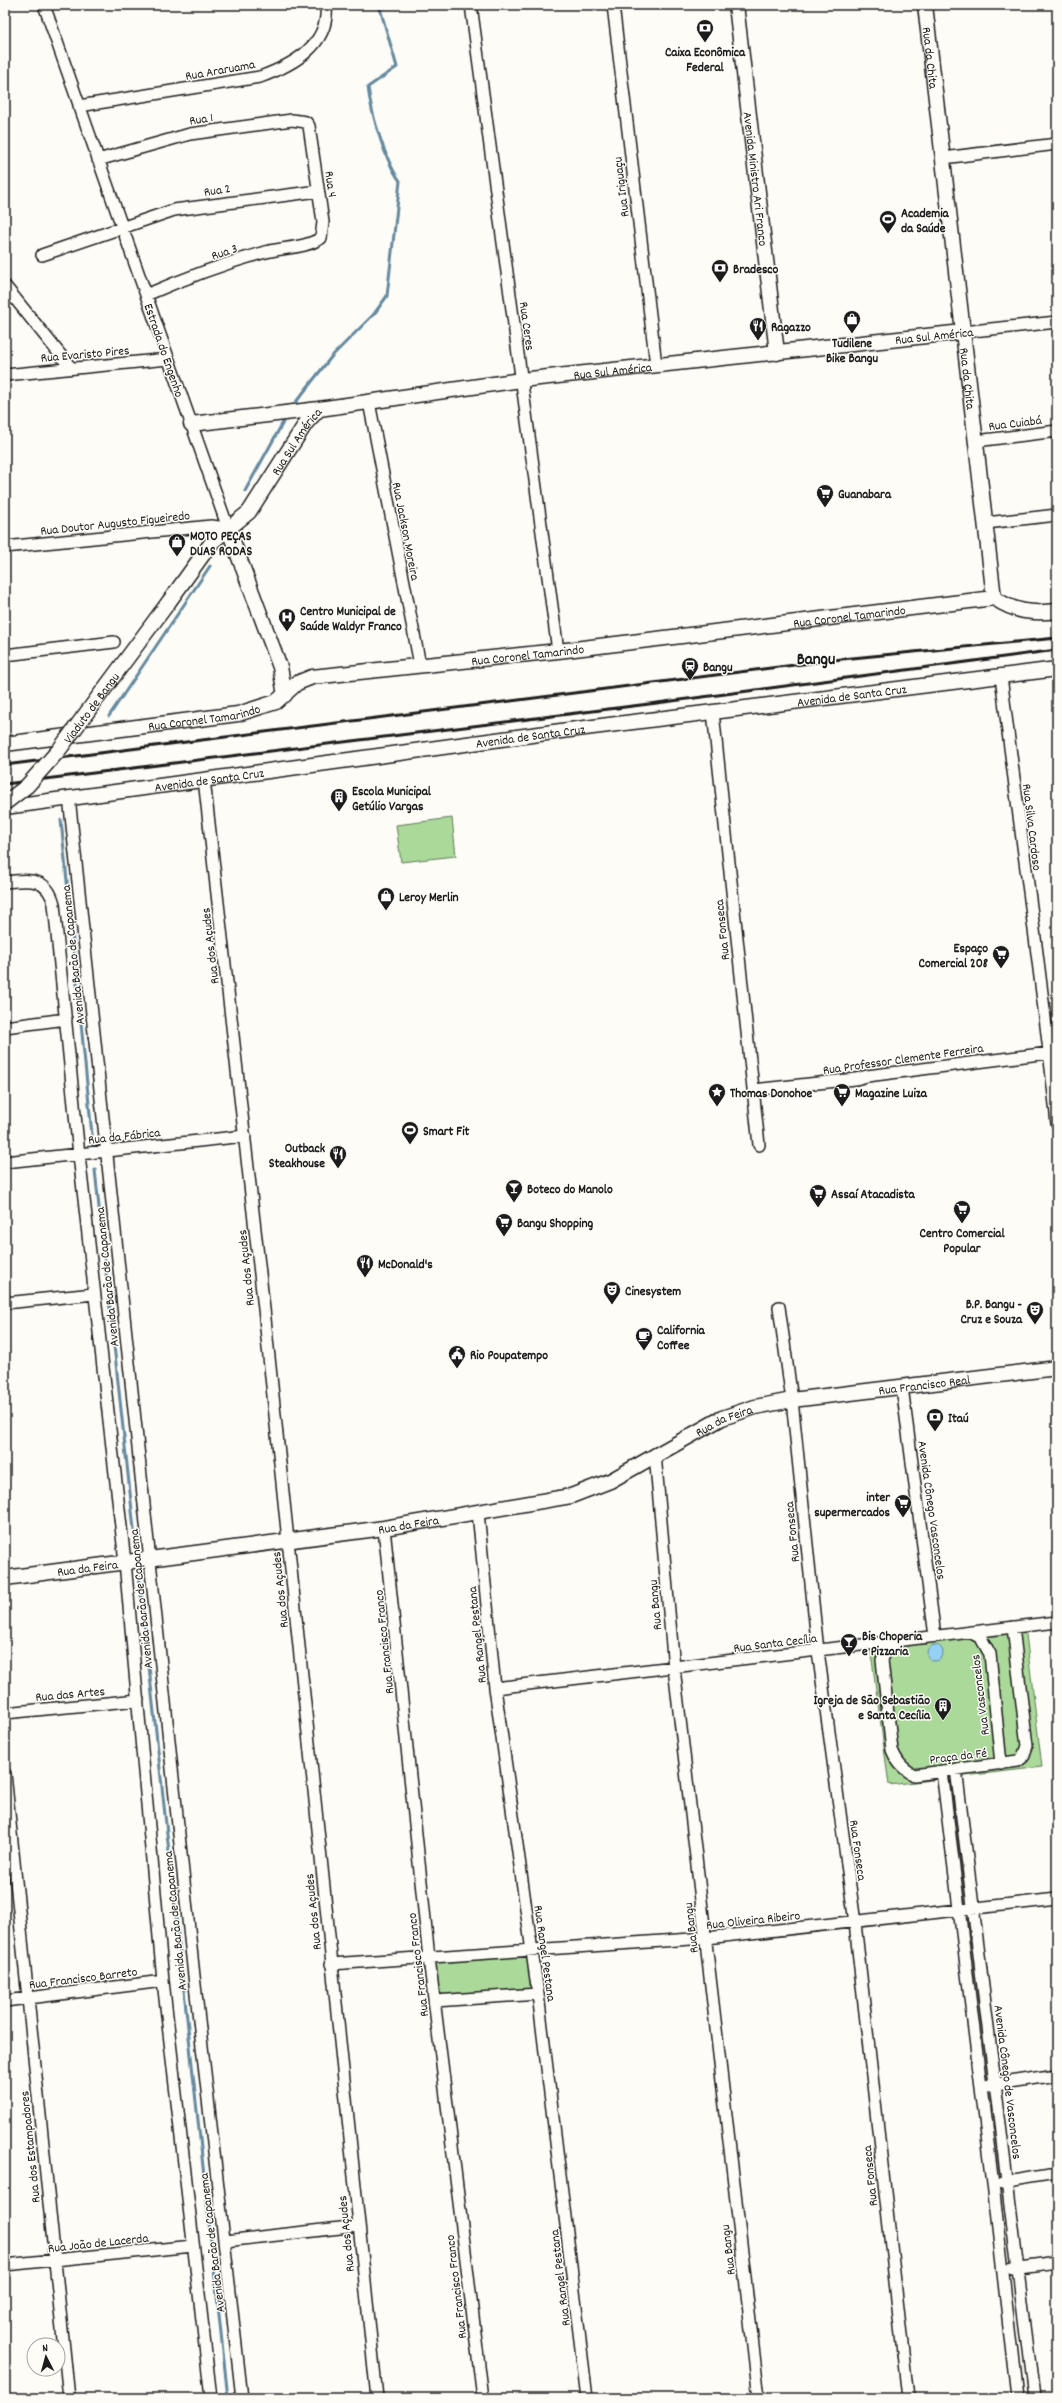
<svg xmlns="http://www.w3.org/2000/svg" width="1062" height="2403" font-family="Dekko,sans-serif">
  <rect width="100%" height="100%" fill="#fdfcf7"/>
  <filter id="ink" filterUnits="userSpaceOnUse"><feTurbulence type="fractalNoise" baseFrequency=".025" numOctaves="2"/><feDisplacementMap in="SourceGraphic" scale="8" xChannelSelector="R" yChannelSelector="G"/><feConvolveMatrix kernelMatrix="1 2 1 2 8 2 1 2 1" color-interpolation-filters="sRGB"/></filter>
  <g filter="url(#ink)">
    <path fill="#aad999" stroke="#637a5a" d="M452,818L456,856L401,862L396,825Z
      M1025,1626L1042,1767L889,1785L870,1645Z
      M532,1950L538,1994L435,2001L429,1958Z"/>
    <path fill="#95d1f5" stroke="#65899e" d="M927 1653a8 8 0 1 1 16 0a8 8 0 1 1-16 0Z"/>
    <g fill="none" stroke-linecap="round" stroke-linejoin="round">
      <path stroke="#65899e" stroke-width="3" d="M292,407L332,356L374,314L387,296L400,181C385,161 371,113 368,87L397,67L379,5
        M245,491L286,417
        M109,716L210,566
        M61,820L93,1145
        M95,1170L137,1557
        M138,1565L228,2398"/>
      <defs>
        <path id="minor" d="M471,5L558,651
          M613,5L656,365
          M79,106L260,77C293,65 330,45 326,5
          M943,158L1057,144
          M98,160L190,134L292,120L306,122L309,126L323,222L321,238C304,249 281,247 262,253C223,264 183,279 146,295
          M42,255L174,210L318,191
          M5,286L71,368
          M963,332L1057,322
          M5,375L168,359
          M369,402L420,665
          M976,441L1057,431
          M986,523L1057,515
          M5,547L211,526L228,528L44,5
          M5,655L114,642
          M1001,676C1019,825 1042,974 1057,1124
          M713,712L759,1145
          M204,779L264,1309L377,2398
          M69,797L194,1976L242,2398
          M5,882C28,880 47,876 54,904L79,1155L125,1562L163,1981L211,2398
          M5,1027L66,1019
          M753,1090L856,1079L867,1076L1056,1052
          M5,1162L245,1136
          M5,1303L94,1294
          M779,1307L792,1400L818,1651L855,1923L908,2398
          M902,1387L935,1636
          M655,1454L674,1668L759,2398
          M478,1512L495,1688L538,1994L587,2398
          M384,1528L429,1958L483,2398
          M970,1632L981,1638L990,1654L1001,1764
          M897,1642L887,1648L882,1660L892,1750C897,1762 902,1768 914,1775L1018,1761L1023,1757L1027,1746L1013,1627
          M495,1688L1057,1622
          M5,1713L138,1700
          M956,1769L1034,2398
          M942,1771L993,2184L1017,2398
          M5,1774L69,2398
          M331,1964L706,1938L1057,1899
          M5,2001L163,1981
          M435,2001L538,1994
          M989,2085L1057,2075
          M1002,2183L1057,2174
          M225,2241L358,2226
          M5,2265L193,2246
          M1012,2269L1057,2263"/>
        <g id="major">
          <path id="s1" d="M736,5L777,353"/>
          <path id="s2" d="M925,5L994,598"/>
          <path id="s3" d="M191,424L319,409L521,380L963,332"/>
          <path d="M228,528L280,667L285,695"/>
          <path id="s4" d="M168,603L212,542L249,512L306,423L319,409"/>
          <path id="s5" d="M5,744L238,714L276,702L297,683L312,677L558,651L994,598C1015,612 1031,614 1057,611"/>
          <path id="s6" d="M5,807L561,731L1057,669"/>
          <path id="s7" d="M5,1578L384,1528L571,1496L610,1481L722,1418L755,1407L792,1400L1057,1368"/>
        </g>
      </defs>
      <use href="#minor" stroke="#1c1c1c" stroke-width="14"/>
      <use href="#major" stroke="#1c1c1c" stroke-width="17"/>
      <use href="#minor" stroke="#fdfcf7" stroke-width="11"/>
      <use href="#major" stroke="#fdfcf7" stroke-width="14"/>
      <path stroke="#1c1c1c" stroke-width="3" d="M5,765L842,659L1057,638
        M5,784L657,703L1057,650"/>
      <defs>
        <g id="major-bridge">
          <path id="s8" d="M5,803L27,786L59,750L168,603"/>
        </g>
      </defs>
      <use href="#major-bridge" stroke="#1c1c1c" stroke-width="17" stroke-linecap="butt"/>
      <use href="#major-bridge" stroke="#fdfcf7" stroke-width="14"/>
    </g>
  </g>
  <defs>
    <symbol id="bank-pin" viewBox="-11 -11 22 30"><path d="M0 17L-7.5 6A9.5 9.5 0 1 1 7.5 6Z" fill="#1c1c1c" stroke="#fdfcf7"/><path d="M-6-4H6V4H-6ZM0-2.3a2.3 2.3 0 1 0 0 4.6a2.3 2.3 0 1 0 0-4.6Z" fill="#fff"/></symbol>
    <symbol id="stadium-pin" viewBox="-11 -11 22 30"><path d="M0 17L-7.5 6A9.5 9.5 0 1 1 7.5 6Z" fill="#1c1c1c" stroke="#fdfcf7"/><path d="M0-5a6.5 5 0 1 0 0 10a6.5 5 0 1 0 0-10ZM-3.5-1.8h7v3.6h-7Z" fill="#fff"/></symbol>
    <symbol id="shop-pin" viewBox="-11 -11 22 30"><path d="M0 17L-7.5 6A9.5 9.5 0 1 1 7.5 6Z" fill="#1c1c1c" stroke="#fdfcf7"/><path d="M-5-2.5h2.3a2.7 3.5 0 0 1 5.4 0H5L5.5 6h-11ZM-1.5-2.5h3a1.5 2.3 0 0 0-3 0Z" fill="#fff"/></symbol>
    <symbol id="restaurant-pin" viewBox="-11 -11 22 30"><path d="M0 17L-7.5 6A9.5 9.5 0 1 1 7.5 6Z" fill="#1c1c1c" stroke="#fdfcf7"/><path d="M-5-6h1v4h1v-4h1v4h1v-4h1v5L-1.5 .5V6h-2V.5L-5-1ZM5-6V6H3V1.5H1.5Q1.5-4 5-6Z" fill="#fff"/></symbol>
    <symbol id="supermarket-pin" viewBox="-11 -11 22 30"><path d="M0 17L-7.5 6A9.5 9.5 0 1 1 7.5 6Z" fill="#1c1c1c" stroke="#fdfcf7"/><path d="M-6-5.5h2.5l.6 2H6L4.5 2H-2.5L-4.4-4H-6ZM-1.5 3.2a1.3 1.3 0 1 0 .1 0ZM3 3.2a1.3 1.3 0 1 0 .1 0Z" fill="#fff"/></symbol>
    <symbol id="hospital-pin" viewBox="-11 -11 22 30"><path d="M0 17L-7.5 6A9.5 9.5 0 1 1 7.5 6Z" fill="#1c1c1c" stroke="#fdfcf7"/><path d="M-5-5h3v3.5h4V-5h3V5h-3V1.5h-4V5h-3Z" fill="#fff"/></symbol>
    <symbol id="station-pin" viewBox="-11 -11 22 30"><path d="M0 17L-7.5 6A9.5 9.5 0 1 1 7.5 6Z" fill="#1c1c1c" stroke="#fdfcf7"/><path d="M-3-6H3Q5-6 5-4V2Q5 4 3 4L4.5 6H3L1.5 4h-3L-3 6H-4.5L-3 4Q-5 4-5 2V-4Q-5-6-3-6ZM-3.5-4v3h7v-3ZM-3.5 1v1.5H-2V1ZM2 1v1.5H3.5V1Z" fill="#fff"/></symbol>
    <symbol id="building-pin" viewBox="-11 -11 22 30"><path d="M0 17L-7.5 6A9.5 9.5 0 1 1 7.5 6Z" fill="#1c1c1c" stroke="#fdfcf7"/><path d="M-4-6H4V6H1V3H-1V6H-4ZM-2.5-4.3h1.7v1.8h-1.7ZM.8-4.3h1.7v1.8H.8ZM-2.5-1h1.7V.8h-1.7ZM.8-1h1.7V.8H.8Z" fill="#fff"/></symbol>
    <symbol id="sight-pin" viewBox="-11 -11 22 30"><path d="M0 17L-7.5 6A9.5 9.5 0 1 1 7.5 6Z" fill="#1c1c1c" stroke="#fdfcf7"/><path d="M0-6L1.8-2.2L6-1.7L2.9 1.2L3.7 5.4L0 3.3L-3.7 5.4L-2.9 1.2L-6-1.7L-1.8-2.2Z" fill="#fff"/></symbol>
    <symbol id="bar-pin" viewBox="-11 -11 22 30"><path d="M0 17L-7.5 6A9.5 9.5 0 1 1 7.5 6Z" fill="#1c1c1c" stroke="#fdfcf7"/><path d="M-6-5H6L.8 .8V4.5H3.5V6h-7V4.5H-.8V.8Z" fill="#fff"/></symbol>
    <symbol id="theatre-pin" viewBox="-11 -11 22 30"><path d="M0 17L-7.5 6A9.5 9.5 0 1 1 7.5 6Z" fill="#1c1c1c" stroke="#fdfcf7"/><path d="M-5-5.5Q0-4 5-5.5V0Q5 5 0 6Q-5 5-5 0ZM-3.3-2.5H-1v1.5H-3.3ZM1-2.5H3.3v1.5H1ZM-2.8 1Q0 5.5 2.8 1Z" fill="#fff"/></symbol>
    <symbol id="cafe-pin" viewBox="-11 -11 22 30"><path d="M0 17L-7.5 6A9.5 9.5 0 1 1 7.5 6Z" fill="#1c1c1c" stroke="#fdfcf7"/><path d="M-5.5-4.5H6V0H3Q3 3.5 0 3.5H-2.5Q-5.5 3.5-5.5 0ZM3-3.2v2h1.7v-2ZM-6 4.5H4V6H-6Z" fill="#fff"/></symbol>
    <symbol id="civic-pin" viewBox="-11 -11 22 30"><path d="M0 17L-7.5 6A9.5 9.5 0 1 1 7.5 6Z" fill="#1c1c1c" stroke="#fdfcf7"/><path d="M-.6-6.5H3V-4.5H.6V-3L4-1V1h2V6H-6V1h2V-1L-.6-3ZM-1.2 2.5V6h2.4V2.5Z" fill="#fff"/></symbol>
  </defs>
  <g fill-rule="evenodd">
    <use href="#bank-pin" x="695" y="18" width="20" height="27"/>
    <use href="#stadium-pin" x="878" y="209" width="20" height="27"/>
    <use href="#bank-pin" x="710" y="258" width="20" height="27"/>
    <use href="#shop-pin" x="842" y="309" width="20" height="27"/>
    <use href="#restaurant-pin" x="748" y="316" width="20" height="27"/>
    <use href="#supermarket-pin" x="815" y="483" width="20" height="27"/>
    <use href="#shop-pin" x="167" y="532" width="20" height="27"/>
    <use href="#hospital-pin" x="277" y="607" width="20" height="27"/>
    <use href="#station-pin" x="680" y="656" width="20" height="27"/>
    <use href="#building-pin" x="329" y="787" width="20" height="27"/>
    <use href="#shop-pin" x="376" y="886" width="20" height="27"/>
    <use href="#supermarket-pin" x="991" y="944" width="20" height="27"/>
    <use href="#sight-pin" x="707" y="1082" width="20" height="27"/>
    <use href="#supermarket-pin" x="832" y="1082" width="20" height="27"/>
    <use href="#stadium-pin" x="400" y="1120" width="20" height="27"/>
    <use href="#restaurant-pin" x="328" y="1144" width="20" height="27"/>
    <use href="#bar-pin" x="504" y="1178" width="20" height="27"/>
    <use href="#supermarket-pin" x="808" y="1183" width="20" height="27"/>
    <use href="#supermarket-pin" x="952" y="1199" width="20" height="27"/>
    <use href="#supermarket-pin" x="494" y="1212" width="20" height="27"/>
    <use href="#restaurant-pin" x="355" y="1253" width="20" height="27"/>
    <use href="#theatre-pin" x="602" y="1280" width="20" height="27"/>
    <use href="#theatre-pin" x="1025" y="1300" width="20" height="27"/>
    <use href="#cafe-pin" x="634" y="1326" width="20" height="27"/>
    <use href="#civic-pin" x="447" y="1344" width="20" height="27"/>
    <use href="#bank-pin" x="925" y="1407" width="20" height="27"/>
    <use href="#supermarket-pin" x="893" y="1493" width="20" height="27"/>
    <use href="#bar-pin" x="839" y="1632" width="20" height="27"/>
    <use href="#building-pin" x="933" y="1696" width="20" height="27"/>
  </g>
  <g text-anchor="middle" stroke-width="3" stroke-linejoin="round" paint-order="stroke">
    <g font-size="13" font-weight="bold" fill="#1c1c1c" stroke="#fdfcf7" text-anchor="start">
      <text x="705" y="56" text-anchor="middle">Caixa Econômica<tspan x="705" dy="15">Federal</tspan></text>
      <text x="901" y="217">Academia<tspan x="901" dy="15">da Saúde</tspan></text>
      <text x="733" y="273">Bradesco</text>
      <text x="771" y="331">Ragazzo</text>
      <text x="852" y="347" text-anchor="middle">Tudilene<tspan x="852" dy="15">Bike Bangu</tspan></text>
      <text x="838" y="498">Guanabara</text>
      <text x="190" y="540">MOTO PEÇAS<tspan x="190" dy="15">DUAS RODAS</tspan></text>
      <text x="300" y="615">Centro Municipal de<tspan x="300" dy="15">Saúde Waldyr Franco</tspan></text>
      <text x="703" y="671">Bangu</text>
      <text x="352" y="795">Escola Municipal<tspan x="352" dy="15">Getúlio Vargas</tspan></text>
      <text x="399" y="901">Leroy Merlin</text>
      <text x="988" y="952" text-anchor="end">Espaço<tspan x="988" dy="15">Comercial 208</tspan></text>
      <text x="730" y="1097">Thomas Donohoe</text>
      <text x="855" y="1097">Magazine Luiza</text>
      <text x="423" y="1135">Smart Fit</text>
      <text x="325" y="1152" text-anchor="end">Outback<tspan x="325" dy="15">Steakhouse</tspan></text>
      <text x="527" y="1193">Boteco do Manolo</text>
      <text x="831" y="1198">Assaí Atacadista</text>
      <text x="517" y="1227">Bangu Shopping</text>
      <text x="962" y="1237" text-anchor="middle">Centro Comercial<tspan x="962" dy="15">Popular</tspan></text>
      <text x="378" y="1268">McDonald's</text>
      <text x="625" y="1295">Cinesystem</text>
      <text x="1022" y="1308" text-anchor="end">B.P. Bangu -<tspan x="1022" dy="15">Cruz e Souza</tspan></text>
      <text x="657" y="1334">California<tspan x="657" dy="15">Coffee</tspan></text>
      <text x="470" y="1359">Rio Poupatempo</text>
      <text x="948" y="1422">Itaú</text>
      <text x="890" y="1501" text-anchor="end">inter<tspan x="890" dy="15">supermercados</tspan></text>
      <text x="862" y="1640">Bis Choperia<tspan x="862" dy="15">e Pizzaria</tspan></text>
      <text x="930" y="1704" text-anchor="end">Igreja de São Sebastião<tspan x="930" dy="15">e Santa Cecília</tspan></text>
    </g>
    <g font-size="13" fill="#1c1c1c" stroke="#fdfcf7">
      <text dy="5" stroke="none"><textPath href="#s2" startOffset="53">Rua da Chita</textPath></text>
      <text transform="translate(220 69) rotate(-10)" y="5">Rua Araruama</text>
      <text transform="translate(201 118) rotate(-9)" y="5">Rua 1</text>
      <text dy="5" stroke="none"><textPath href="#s1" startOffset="175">Avenida Ministro Ari Franco</textPath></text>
      <text transform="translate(332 184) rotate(82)" y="5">Rua 4</text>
      <text transform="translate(620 187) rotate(-97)" y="5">Rua Iriguaçu</text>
      <text transform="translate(217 189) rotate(-9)" y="5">Rua 2</text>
      <text transform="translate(224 251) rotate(-19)" y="5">Rua 3</text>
      <text transform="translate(528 326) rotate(82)" y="5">Rua Ceres</text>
      <text transform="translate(934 335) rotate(-6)" y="5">Rua Sul América</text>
      <text transform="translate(165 350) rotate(71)" y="5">Estrada do Engenho</text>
      <text transform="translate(85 353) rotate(-5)" y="5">Rua Evaristo Pires</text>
      <text dy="5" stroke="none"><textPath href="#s3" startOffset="425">Rua Sul América</textPath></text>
      <text dy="5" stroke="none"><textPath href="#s2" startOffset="376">Rua da Chita</textPath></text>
      <text transform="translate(1015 422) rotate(-7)" y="5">Rua Cuiabá</text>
      <text dy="5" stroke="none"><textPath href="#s4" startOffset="208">Rua Sul América</textPath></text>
      <text transform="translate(115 522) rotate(-6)" y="5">Rua Doutor Augusto Figueiredo</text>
      <text transform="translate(407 531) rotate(79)" y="5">Rua Jackson Moreira</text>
      <text dy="5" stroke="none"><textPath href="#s5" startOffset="860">Rua Coronel Tamarindo</textPath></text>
      <text dy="5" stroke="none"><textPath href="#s5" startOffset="536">Rua Coronel Tamarindo</textPath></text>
      <text dy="5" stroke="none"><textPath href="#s6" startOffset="854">Avenida de Santa Cruz</textPath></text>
      <text dy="5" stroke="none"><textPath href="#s8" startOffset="129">Viaduto de Bangu</textPath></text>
      <text dy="5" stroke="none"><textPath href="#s5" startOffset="201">Rua Coronel Tamarindo</textPath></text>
      <text dy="5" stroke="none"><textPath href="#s6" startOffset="530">Avenida de Santa Cruz</textPath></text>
      <text dy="5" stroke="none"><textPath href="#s6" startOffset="206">Avenida de Santa Cruz</textPath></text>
      <text transform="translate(1033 827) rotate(83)" y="5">Rua Silva Cardoso</text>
      <text transform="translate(721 930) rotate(-96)" y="5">Rua Fonseca</text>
      <text transform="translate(209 946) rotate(-97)" y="5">Rua dos Açudes</text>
      <text transform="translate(72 955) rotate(-96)" y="5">Avenida Barão de Capanema</text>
      <text transform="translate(903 1058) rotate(-8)" y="5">Rua Professor Clemente Ferreira</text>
      <text transform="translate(124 1135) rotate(-6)" y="5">Rua da Fábrica</text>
      <text transform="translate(245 1268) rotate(-96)" y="5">Rua dos Açudes</text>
      <text transform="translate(106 1277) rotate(-96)" y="5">Avenida Barão de Capanema</text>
      <text dy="5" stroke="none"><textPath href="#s7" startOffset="948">Rua Francisco Real</textPath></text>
      <text dy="5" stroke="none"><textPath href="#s7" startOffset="743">Rua da Feira</textPath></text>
      <text transform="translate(933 1510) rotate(82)" y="5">Avenida Cônego Vasconcelos</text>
      <text dy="5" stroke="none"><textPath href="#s7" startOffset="407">Rua da Feira</textPath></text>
      <text transform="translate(791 1532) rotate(-96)" y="5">Rua Fonseca</text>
      <text dy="5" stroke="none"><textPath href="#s7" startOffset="83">Rua da Feira</textPath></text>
      <text transform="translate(279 1590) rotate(-96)" y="5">Rua dos Açudes</text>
      <text transform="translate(140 1599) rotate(-96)" y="5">Avenida Barão de Capanema</text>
      <text transform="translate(654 1605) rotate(-95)" y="5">Rua Bangu</text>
      <text transform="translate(476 1635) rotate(-96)" y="5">Rua Rangel Pestana</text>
      <text transform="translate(383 1642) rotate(-96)" y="5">Rua Francisco Franco</text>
      <text transform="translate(775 1642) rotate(-7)" y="5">Rua Santa Cecília</text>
      <text transform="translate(70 1693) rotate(-5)" y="5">Rua das Artes</text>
      <text transform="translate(979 1695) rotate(-97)" y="5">Rua Vasconcelos</text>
      <text transform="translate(958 1755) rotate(-7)" y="5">Praça da Fé</text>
      <text transform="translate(859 1850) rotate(82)" y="5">Rua Fonseca</text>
      <text transform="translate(312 1912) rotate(-96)" y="5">Rua dos Açudes</text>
      <text transform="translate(753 1919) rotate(-6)" y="5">Rua Oliveira Ribeiro</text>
      <text transform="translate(174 1921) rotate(-96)" y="5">Avenida Barão de Capanema</text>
      <text transform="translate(690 1928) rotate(-97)" y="5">Rua Bangu</text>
      <text transform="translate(546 1953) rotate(82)" y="5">Rua Rangel Pestana</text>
      <text transform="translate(417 1965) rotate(-97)" y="5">Rua Francisco Franco</text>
      <text transform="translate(83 1977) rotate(-7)" y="5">Rua Francisco Barreto</text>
      <text transform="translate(1009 2082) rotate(83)" y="5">Avenida Cônego de Vasconcelos</text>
      <text transform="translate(29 2147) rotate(-96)" y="5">Rua dos Estampadores</text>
      <text transform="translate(869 2176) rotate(-96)" y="5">Rua Fonseca</text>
      <text transform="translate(345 2234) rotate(-96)" y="5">Rua dos Açudes</text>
      <text transform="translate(98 2242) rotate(-6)" y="5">Rua João de Lacerda</text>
      <text transform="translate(211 2243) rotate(-97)" y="5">Avenida Barão de Capanema</text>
      <text transform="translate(727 2250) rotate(-97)" y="5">Rua Bangu</text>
      <text transform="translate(559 2278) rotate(-97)" y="5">Rua Rangel Pestana</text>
      <text transform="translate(455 2287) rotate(-97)" y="5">Rua Francisco Franco</text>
    </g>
    <g font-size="17" font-weight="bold" fill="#1c1c1c" stroke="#fdfcf7">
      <text x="816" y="664">Bangu</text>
    </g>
  </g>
  <rect width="1062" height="2403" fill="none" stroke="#fdfcf7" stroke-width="20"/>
  <rect x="10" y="10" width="1042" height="2383" fill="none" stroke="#1c1c1c" stroke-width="1.5" filter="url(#ink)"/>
  <g transform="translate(46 2357) rotate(354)"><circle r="19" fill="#fdfcf7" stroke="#a3a29f"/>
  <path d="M0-3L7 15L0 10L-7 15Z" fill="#1c1c1c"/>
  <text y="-6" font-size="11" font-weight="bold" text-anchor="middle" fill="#1c1c1c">N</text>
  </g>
</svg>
